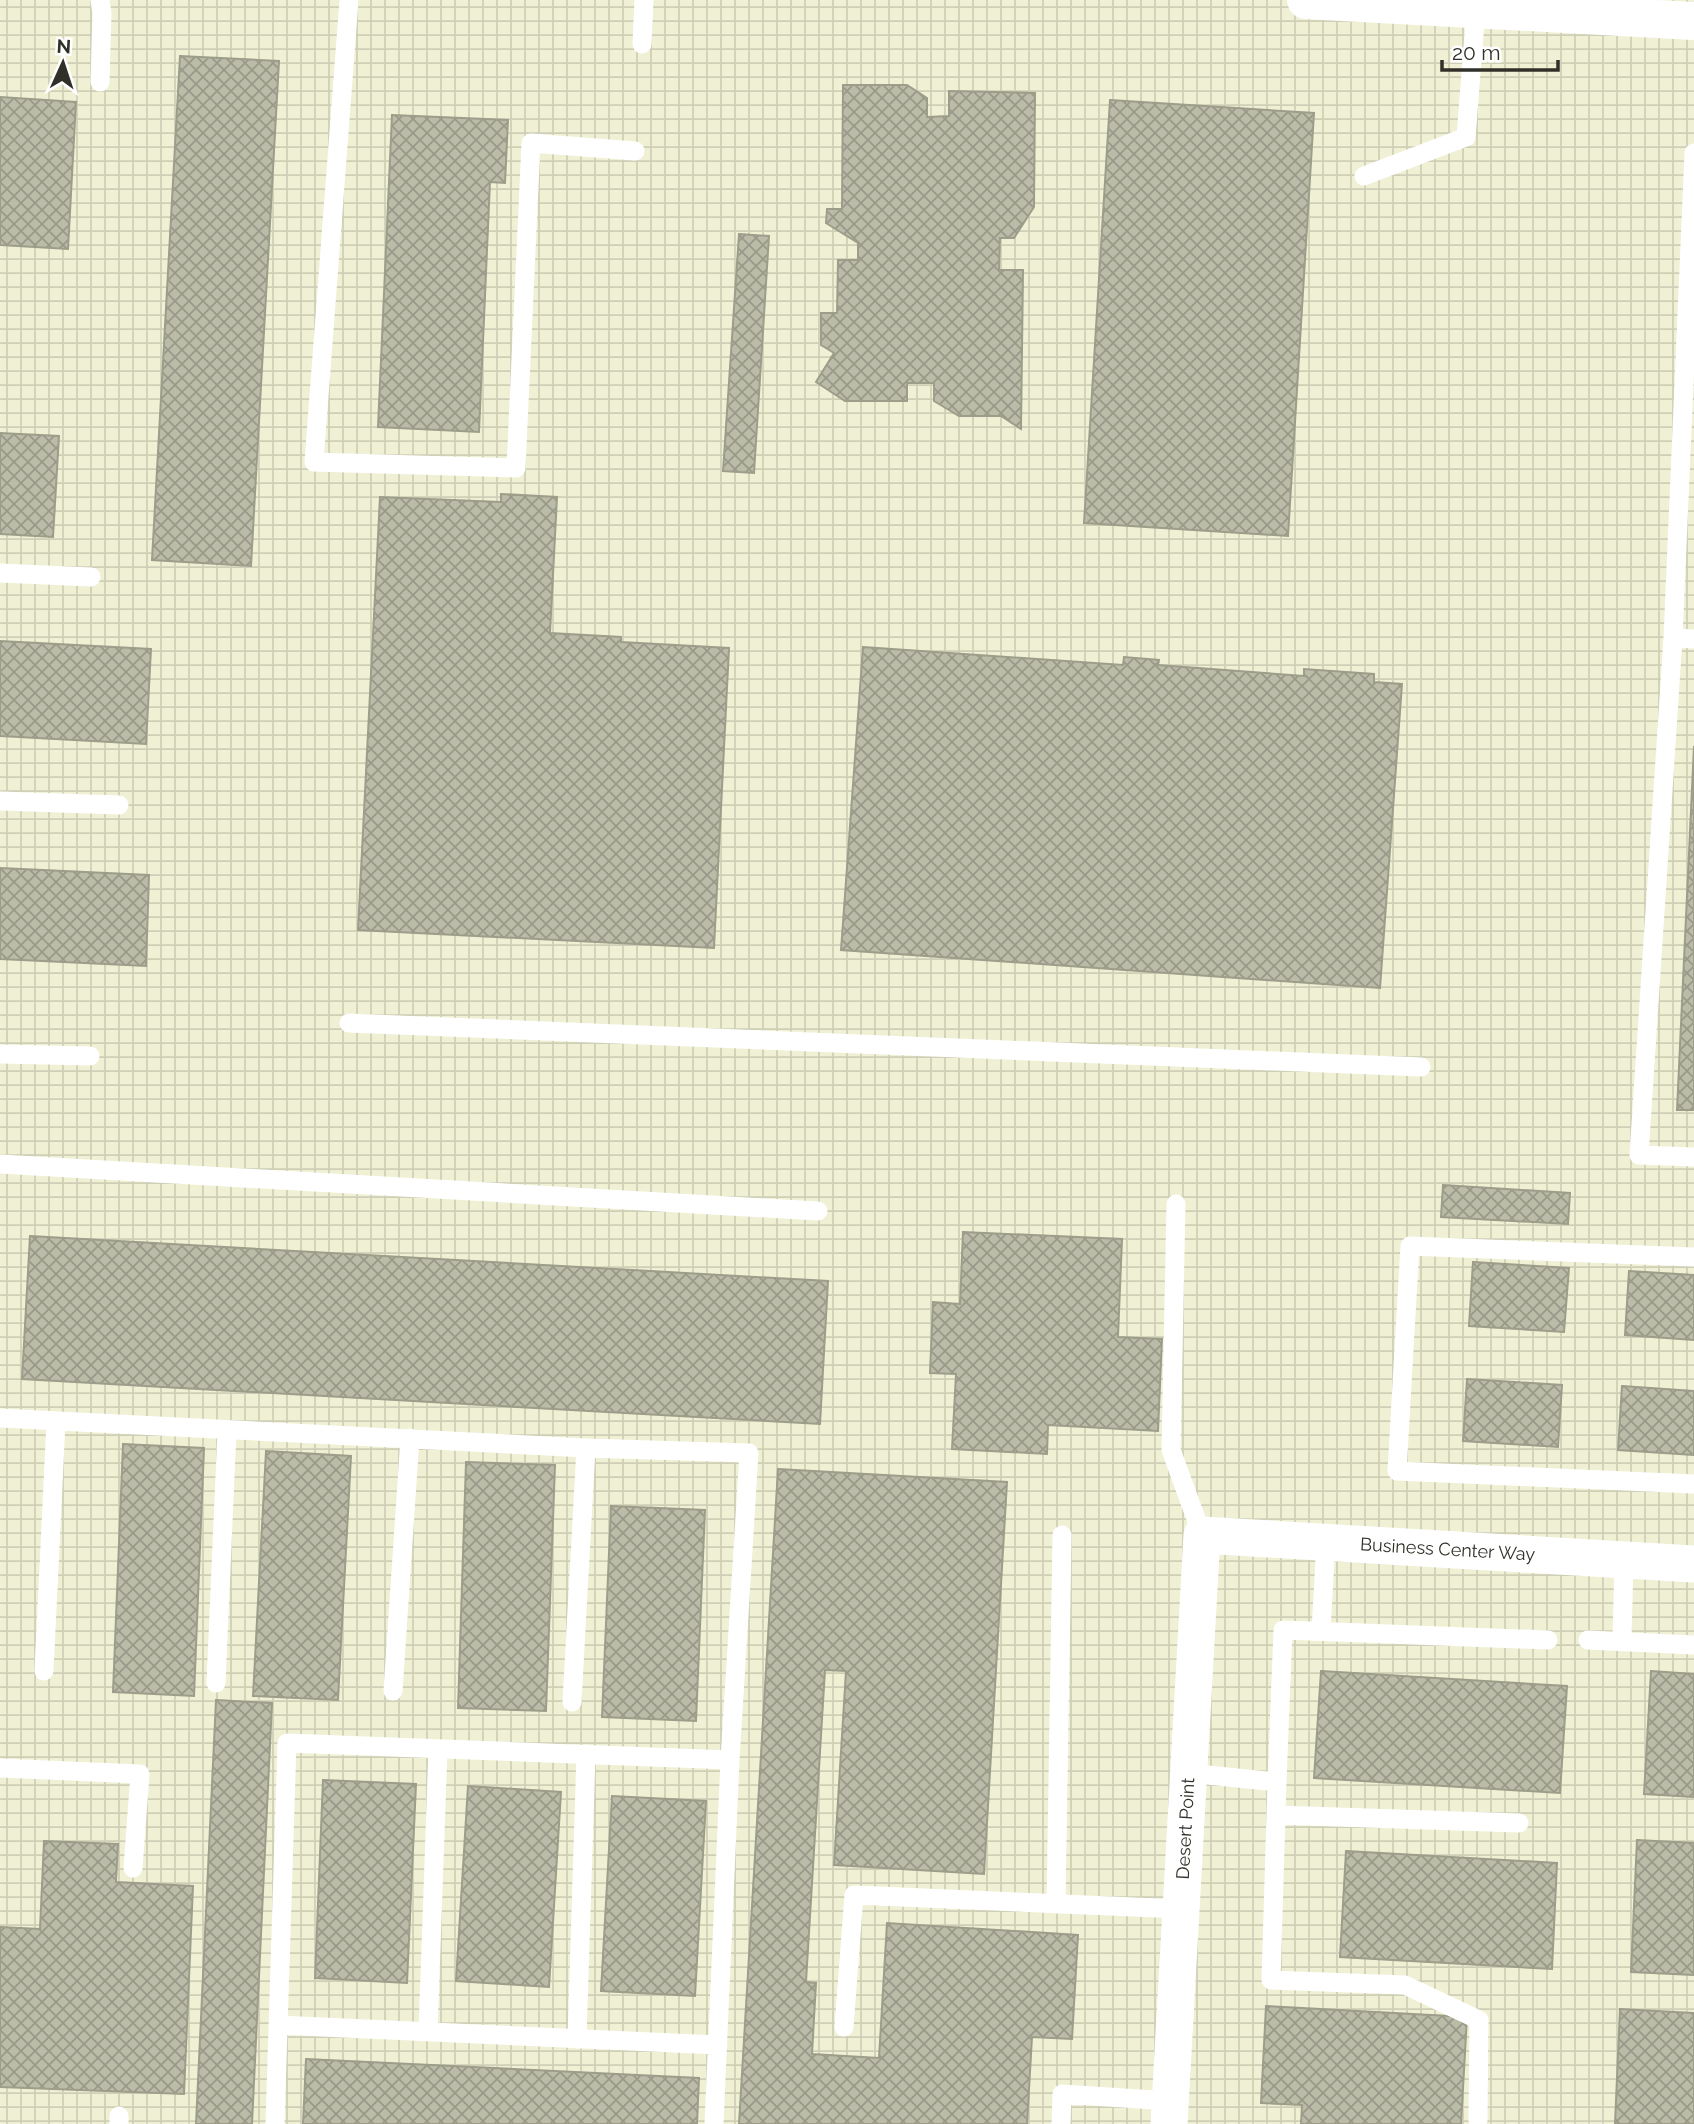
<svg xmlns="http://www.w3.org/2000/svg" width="1694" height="2124" font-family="Raleway,sans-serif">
  <defs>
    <pattern id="industrial-grid" width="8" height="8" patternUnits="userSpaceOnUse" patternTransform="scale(1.75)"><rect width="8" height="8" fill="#f0f1d4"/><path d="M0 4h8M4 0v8" fill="none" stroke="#cecfb6"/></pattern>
    <pattern id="building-cross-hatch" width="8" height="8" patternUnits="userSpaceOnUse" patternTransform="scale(1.75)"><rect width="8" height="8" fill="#bbbca8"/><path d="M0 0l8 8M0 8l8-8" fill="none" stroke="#989989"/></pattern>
  </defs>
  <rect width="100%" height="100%" fill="#f9fae5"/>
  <path fill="url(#industrial-grid)" d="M0,0H1694V2124H0Z"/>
  <path fill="url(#building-cross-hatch)" stroke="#9d9d8a" stroke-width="2" d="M180,56L279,61L251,566L152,560Z
    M843,85H907L927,98V117L949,116V91L1035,93L1034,207L1014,238H1000L999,270H1023L1021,429L1001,416H959L934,401V383H907V401H845L816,382L834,353L821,345V313H837L838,260H858V243L826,223L827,209H842Z
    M0,97L76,102L68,249L0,245Z
    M1110,100L1314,113L1288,536L1084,523Z
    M392,115L508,120L505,183L490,182L479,432L378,427Z
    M739,234L769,236L754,473L723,471Z
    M0,433L59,436L53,537L0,534Z
    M501,494L557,497L550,633L621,637V642L729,648L714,948L358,930L380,497L501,502Z
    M0,641L151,649L146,744L0,736Z
    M863,647L1123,665L1124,657L1159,660L1158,665L1304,676V669L1374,674V682L1402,684L1380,988L841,950Z
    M1694,746V1110H1677Z
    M0,868L149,875L146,966L0,959Z
    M1443,1185L1570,1193L1568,1224L1441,1217Z
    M963,1232L1122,1239L1118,1337L1162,1339L1158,1431L1048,1425L1047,1454L952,1449L956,1374L930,1373L933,1302L960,1304Z
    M30,1236L828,1281L820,1424L22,1379Z
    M1473,1262L1569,1268L1564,1332L1469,1326Z
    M1629,1271L1694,1275V1340L1625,1335Z
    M1467,1379L1562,1385L1558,1447L1463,1441Z
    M1622,1386L1694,1391V1455L1618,1450Z
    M123,1444L204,1448L194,1696L113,1692Z
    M266,1451L351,1456L338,1700L253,1696Z
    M466,1462L555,1465L546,1711L458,1708Z
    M778,1469L1007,1482L984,1874L834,1865L846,1671L825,1670L806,1982L816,1983L812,2054L879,2058L887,1923L1078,1935L1072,2039L1032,2037L1027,2124H739Z
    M611,1506L705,1510L696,1721L602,1717Z
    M1321,1671L1567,1686L1560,1793L1314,1778Z
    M1651,1671L1694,1674V1797L1644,1794Z
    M216,1700L272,1703L252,2124H196Z
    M323,1780L416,1784L407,1983L315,1978Z
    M468,1786L561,1792L549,1987L456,1981Z
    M612,1796L706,1801L695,1996L601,1991Z
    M1637,1840L1694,1843V1975L1631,1972Z
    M44,1841L118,1844L116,1882L193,1886L184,2094L0,2087V1927L40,1929Z
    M1346,1851L1557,1863L1552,1969L1340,1957Z
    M1266,2006L1467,2017L1461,2124H1301L1302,2105L1261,2103Z
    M1620,2009L1694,2013V2124H1615Z
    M306,2059L699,2078L697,2124H303Z"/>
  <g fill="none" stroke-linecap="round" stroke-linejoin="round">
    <path stroke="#fff" stroke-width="19" d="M349,0L314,462L516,468L531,143L635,151
      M642,44L644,0
      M100,82L102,13L100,0
      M1364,176L1466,137L1476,9
      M0,573L91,577
      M1673,638L1694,153
      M1694,639L1673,638L1639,1155L1694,1157
      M0,801L119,805
      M349,1023L1421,1067
      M0,1054L90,1056
      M0,1164L818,1211
      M1176,1204L1171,1450L1202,1535
      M1694,1257L1410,1246L1397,1471L1694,1484
      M0,1418L586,1448L749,1453L730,1760L714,2124
      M1321,1631L1326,1542
      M1588,1640L1694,1645
      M1622,1642L1624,1560
      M44,1671L56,1422
      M216,1683L227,1431
      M393,1691L410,1438
      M572,1702L586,1448
      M0,1768L140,1774L133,1868
      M1188,1773L1277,1782L1271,1980L1405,1985L1479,2020L1478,2120
      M1277,1782L1283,1630L1548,1640
      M1276,1815L1519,1823
      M1056,1904L1062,1535
      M278,2025L718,2045
      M844,2027L854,1895L1180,1909
      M428,2032L438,1749
      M577,2039L586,1754
      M119,2124V2116
      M275,2124L287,1743L730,1760
      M1061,2124L1062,2094L1170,2101"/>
    <path stroke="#fff" stroke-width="37" id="s1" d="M1169,2124L1202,1535L1694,1564"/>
    <path stroke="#fff" stroke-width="38" d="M1306,0L1694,21"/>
  </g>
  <g text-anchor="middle" stroke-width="7" stroke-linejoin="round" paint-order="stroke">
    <g font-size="18" fill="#303028" stroke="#fff">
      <text dy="6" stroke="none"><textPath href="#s1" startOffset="836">Business Center Way</textPath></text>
      <text dy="6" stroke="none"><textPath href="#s1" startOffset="296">Desert Point</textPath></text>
    </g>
  </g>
  <g transform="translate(63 63) rotate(3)" stroke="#ffffff" stroke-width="5" paint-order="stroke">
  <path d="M0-5L12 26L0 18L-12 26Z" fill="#303028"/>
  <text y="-10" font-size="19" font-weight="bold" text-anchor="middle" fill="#303028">N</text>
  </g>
  <path d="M1442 60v10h116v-10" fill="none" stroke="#303028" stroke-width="3.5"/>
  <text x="1452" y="60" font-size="21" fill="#303028" stroke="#ffffff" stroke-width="5" paint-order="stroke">20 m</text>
</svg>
